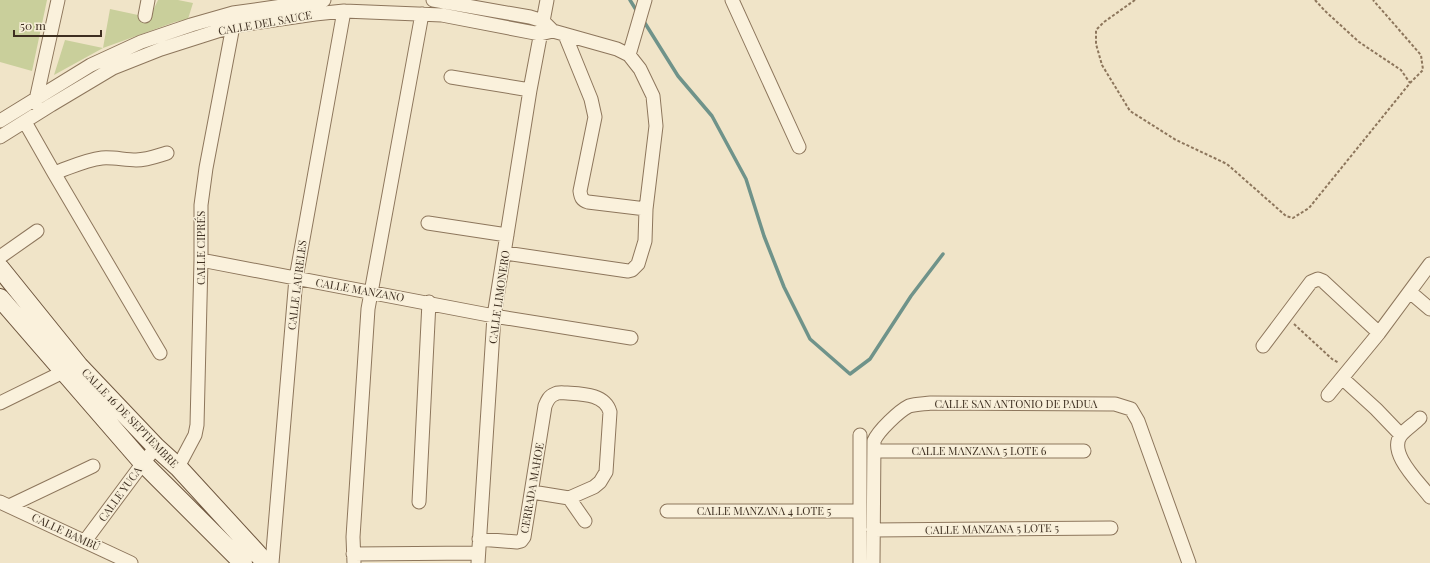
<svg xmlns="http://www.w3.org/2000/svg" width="1430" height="563" font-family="'Playfair Display',serif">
  <rect width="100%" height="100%" fill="#f0e4c8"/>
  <path fill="#c9cf9b" d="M0,0H47L32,71L0,62Z
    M158,0H178L193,3L188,19L175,22L103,48L54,75L65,40L103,48L110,9L152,18L150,17Z"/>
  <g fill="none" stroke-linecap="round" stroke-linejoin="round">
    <path stroke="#6f938a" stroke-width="3.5" d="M630,0L638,13
      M643,20L678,76L712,116L746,179L764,236L784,287L810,339L850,374L870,359L911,296L943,254"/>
    <defs>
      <path id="minor" d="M433,0L530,17L543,21L553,31L617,49L629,55L640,69L653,96L656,126L646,209L645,241L638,264L632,270L628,271L505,253
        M732,0L799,147
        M145,16L148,0
        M565,35L591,99L595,117L580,191C581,198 582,200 588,202L646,209
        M629,55L645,0
        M451,77L530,90
        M36,104V100L58,0
        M0,121L91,65L141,42L191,25L233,13L324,0
        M25,122L54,173L160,353
        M0,137L51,105L113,68L161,49L233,26L315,14L344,11L442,15L540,34L553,31
        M54,173C69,168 85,160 102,158C113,157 125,160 136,160C147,160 157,156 167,153
        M428,223L507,235
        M0,257L37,231
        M201,260L494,316L631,338
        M1410,292L1430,309
        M1263,346L1311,282L1318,279L1323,281L1379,333
        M1342,378L1376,409L1401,435
        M1328,395L1379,333L1430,264
        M0,403L63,372
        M1420,418C1414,424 1406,429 1401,435C1387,453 1420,483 1430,497
        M874,451H1084
        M178,467L195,435L197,425L201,260V205L206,168L233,26
        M532,492L569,498L585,521
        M0,502L131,563
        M419,502L429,302
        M9,506L93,466
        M667,511H860
        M873,530L1111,528
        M479,539L517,542L521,541L524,537L545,406C547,401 549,396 555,394C558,392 563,393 567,393C582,394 605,394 610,412L606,472L600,482L594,487L569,498
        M85,541L143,463L156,447
        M353,554L478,553
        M272,563L296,278L344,11
        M354,563L353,537L368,309L422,14
        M478,563L494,316L530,90L547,0
        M860,563V435
        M873,563L874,441C878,431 899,411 909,406C916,404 924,404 931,403L1115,404L1131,409L1138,421L1189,563"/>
      <path id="secondary" d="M0,268L79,366L156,447L178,467L266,563
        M0,298L143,463L243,563"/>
    </defs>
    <use href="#minor" stroke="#8d765c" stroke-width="15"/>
    <use href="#secondary" stroke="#6f573f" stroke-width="20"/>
    <path stroke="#8d765c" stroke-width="2" stroke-dasharray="3 2" stroke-linecap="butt" d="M1135,0L1104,22L1096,30V44L1102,65L1130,111L1176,140L1227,164L1286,216L1293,218L1309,208L1410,83L1423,70L1421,55L1373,0
      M1315,0L1325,11L1359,42L1401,70L1410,83
      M1294,324L1332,359L1339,363"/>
    <use href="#minor" stroke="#faf1dc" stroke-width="13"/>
    <use href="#secondary" stroke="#faf1dc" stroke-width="18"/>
  </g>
  <g text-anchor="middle" stroke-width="3" stroke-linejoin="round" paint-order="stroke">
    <g font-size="11" fill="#3d2e20" stroke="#f7eed8">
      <text transform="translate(265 23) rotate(-10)" y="4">CALLE DEL SAUCE</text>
      <text transform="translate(201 248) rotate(-90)" y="4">CALLE CIPRÉS</text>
      <text transform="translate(297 285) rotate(-83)" y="4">CALLE LAURELES</text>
      <text transform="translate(360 290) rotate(10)" y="4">CALLE MANZANO</text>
      <text transform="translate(499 297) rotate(-82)" y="4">CALLE LIMONERO</text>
      <text x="1016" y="408">CALLE SAN ANTONIO DE PADUA</text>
      <text transform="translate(130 418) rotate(46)" y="4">CALLE 16 DE SEPTIEMBRE</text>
      <text x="979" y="455">CALLE MANZANA 5 LOTE 6</text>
      <text transform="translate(532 488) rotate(-80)" y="4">CERRADA MAHOE</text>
      <text transform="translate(120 494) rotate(-54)" y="4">CALLE YUCA</text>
      <text x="764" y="515">CALLE MANZANA 4 LOTE 5</text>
      <text transform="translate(992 529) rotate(-1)" y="4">CALLE MANZANA 5 LOTE 5</text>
      <text transform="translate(66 532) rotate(25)" y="4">CALLE BAMBÚ</text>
    </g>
  </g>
  <path d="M14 30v6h87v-6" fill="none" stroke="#3d2e20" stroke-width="2"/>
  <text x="20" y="30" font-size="12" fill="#3d2e20" stroke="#f7eed8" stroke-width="3" paint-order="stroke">50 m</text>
</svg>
